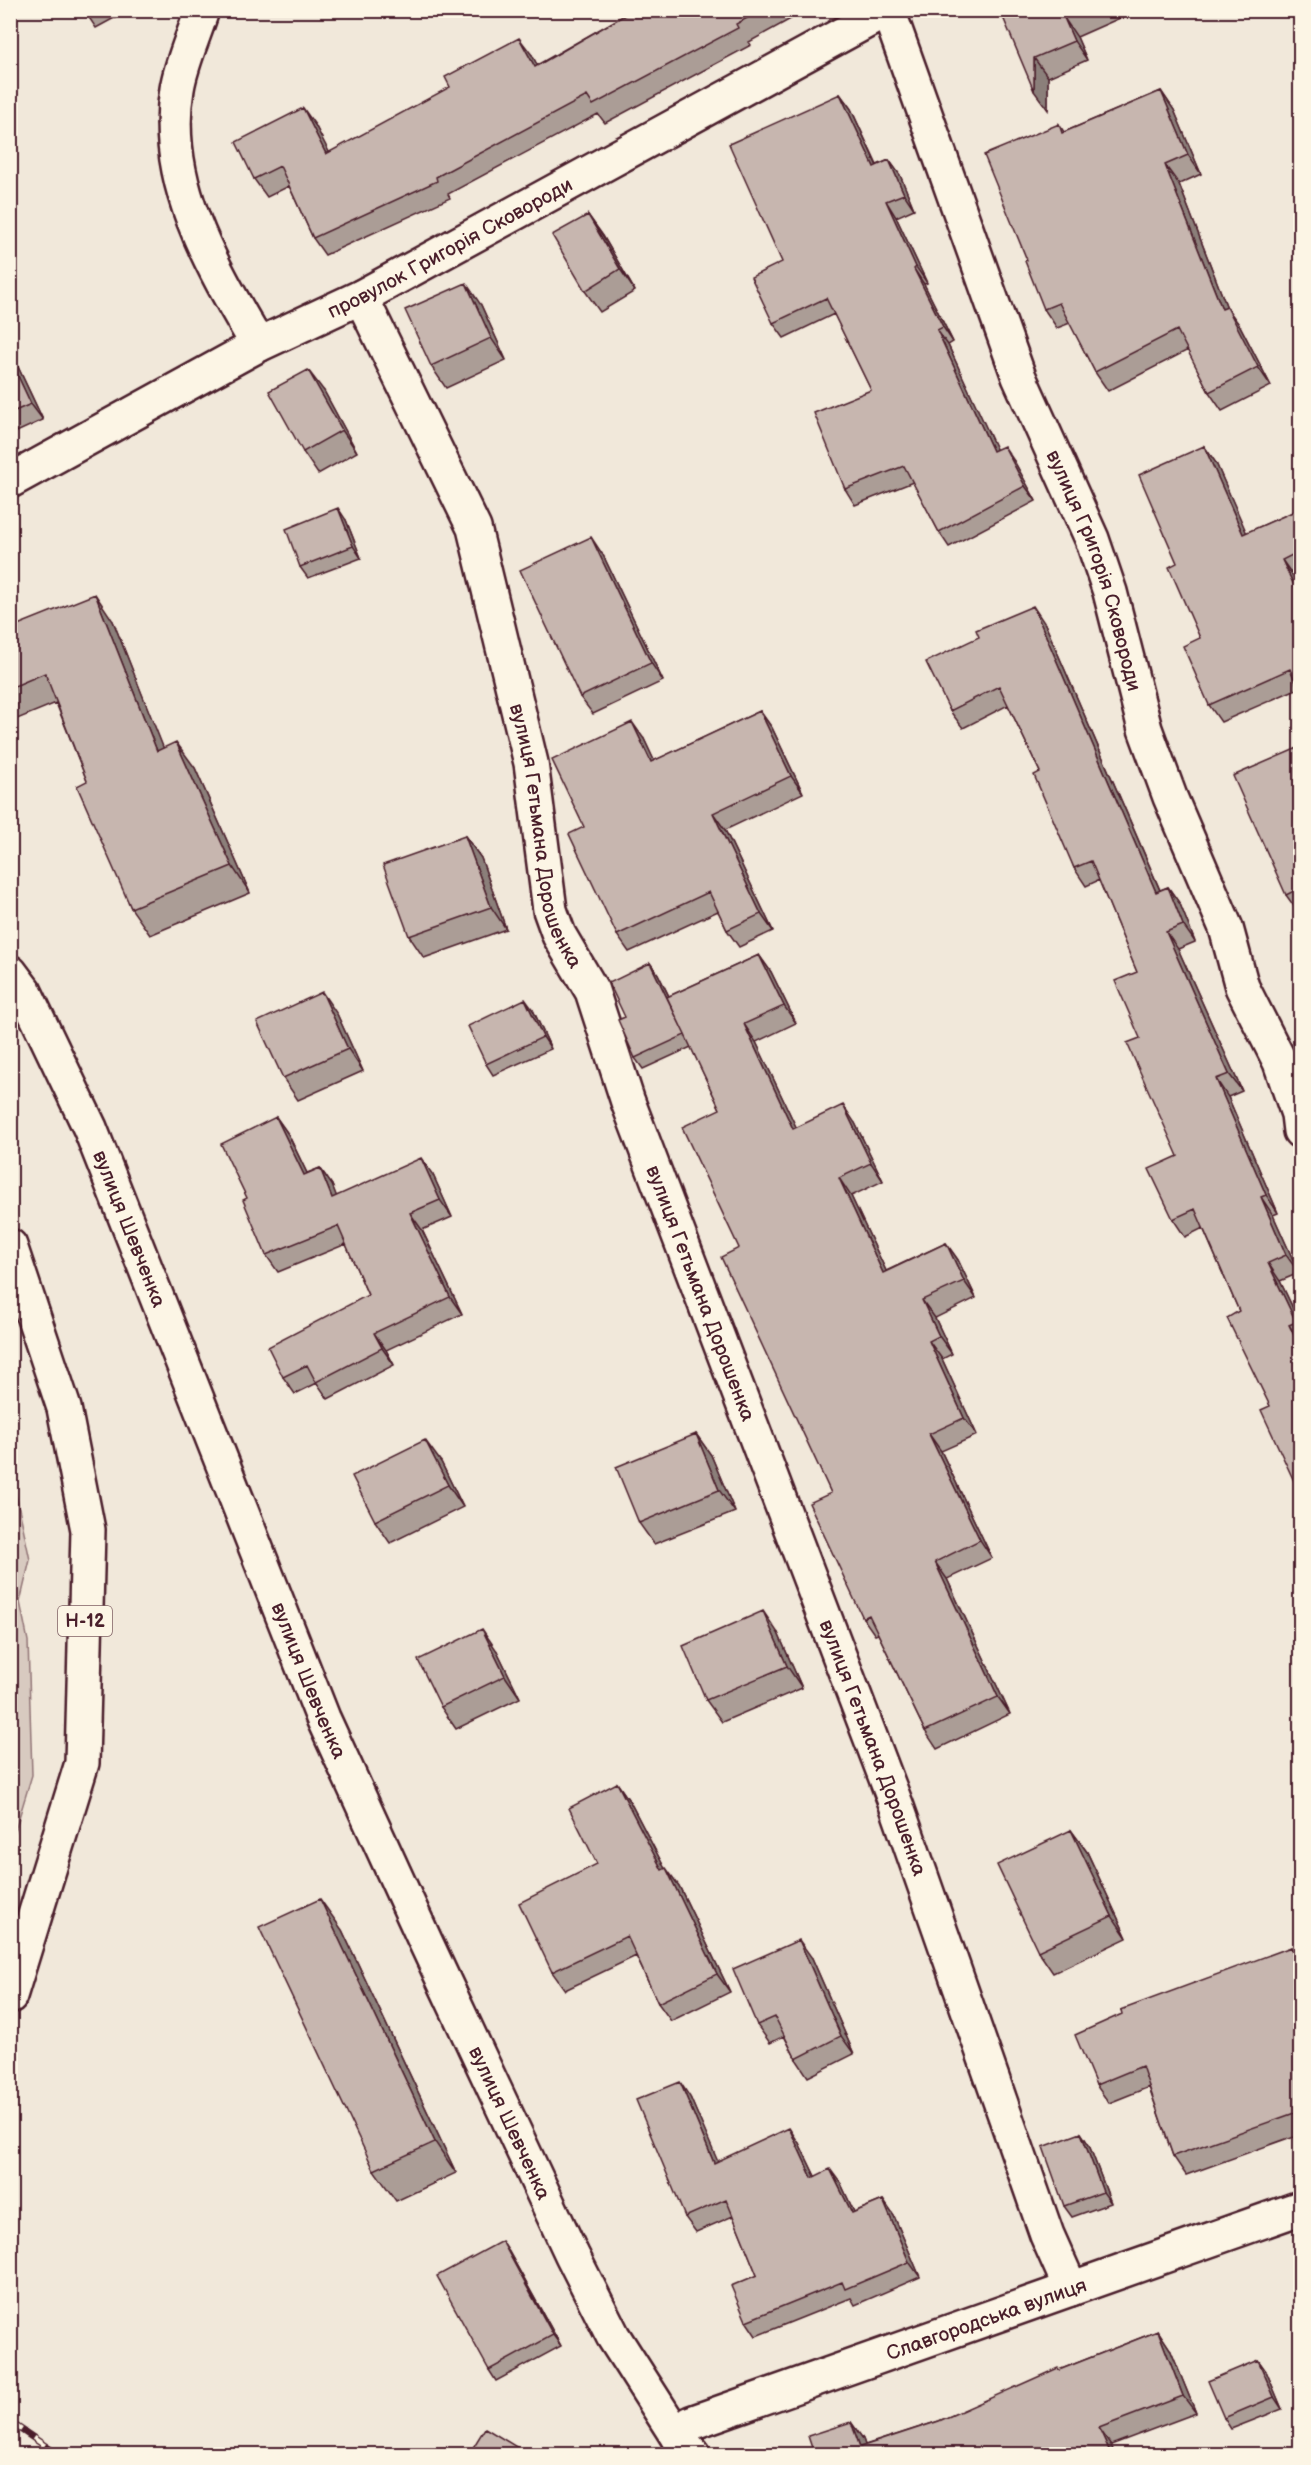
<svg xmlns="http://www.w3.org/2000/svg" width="1311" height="2465" font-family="'Balsamiq Sans',sans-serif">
  <rect width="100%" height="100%" fill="#f1e8da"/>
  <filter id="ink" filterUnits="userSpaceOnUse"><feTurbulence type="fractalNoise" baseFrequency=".0167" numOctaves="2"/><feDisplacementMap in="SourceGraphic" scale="12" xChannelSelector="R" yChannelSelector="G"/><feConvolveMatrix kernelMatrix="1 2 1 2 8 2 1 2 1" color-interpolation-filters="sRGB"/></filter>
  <g filter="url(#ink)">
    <path fill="#d8cac0" stroke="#917476" stroke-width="1.5" d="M11,1453L16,1494L30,1560L20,1602L28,1641L32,1775L11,1844Z"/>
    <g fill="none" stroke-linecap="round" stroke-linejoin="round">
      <defs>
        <g id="street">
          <path d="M202,10C194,36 181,63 177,89C161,182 213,268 258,345"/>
          <path id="s1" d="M888,10L1019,377L1092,539L1110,592L1145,729L1170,797L1226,928L1242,987L1280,1062L1298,1114L1300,1131"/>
          <path id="s2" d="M361,297L474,528L531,763L550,910L559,935L592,991L628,1102L897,1807L1047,2235L1071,2289"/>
          <path id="s3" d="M10,481L258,345L361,297L887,10"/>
          <path id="s4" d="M678,2438L691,2423L1300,2208"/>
        </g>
        <g id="secondary">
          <path id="s5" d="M10,972L25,992L90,1128L323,1718L426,1943L572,2255L613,2336L678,2438L693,2454"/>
        </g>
        <path id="primary" d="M10,1246L64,1408L88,1530L82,1763L10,1996"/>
      </defs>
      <use href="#street" stroke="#4a1f2b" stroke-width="38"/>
      <use href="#secondary" stroke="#4a1f2b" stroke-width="38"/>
      <use href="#primary" stroke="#4a1f2b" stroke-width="38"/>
      <use href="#street" stroke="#fcf5e5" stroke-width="33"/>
      <use href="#secondary" stroke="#fcf5e5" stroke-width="33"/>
      <use href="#primary" stroke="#fcf5e5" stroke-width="33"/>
      <defs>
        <path id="rail" d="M10,2422L57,2454"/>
      </defs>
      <use href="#rail" stroke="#4a1f2b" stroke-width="7"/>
      <use href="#rail" stroke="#fcf5e5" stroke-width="4.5" stroke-dasharray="14" stroke-linecap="butt"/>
    </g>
    <path fill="#ab9d96" stroke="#4a1f2b" stroke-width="1.5" d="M84,10H129L96,28Z
      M622,10H807L749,42L751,45L605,123L598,114L448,194L450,198L325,255L313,238L289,186L267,197L254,179L315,125L329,153L532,55L537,65L625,15Z
      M1000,10H1138L1077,37L1087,60L1048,77V110Z
      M1161,91L1174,110L1201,174L1179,184L1227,308L1240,326L1271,386L1222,411L1209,392L1188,350L1108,391L1095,372L1070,323L1057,328L1044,309L1059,124L1064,132Z
      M840,94L851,109L877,165L889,160L900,175L914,209L896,217L927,283L924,284L953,342L948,345L996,450L1014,461L1036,501L949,547L939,532L913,482L855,505L845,489L871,390L834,314L784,338L773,323L782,262Z
      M588,215L603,236L635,291L600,312L585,291Z
      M481,305L506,360L446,388L431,366Z
      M10,314L14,322L10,323Z
      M10,350L43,420L10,435Z
      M324,391L357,452L318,474L303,452Z
      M1204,446L1216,463L1246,533L1295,511L1300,520V574L1294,577L1299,688L1221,722L1209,705L1200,638L1177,563Z
      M346,520L361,558L308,578L300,567Z
      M603,555L663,681L593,714L580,697Z
      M113,621L163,748L195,768L250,893L150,935L131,908L87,781L56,703L10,722V628Z
      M1045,624L1160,890L1168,887L1180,904L1195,942L1178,949L1242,1091L1228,1097L1278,1213L1273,1215L1299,1273L1280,1281L1300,1323V1494L1270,1406L1239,1311L1203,1228L1185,1237L1173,1219L1178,1156L1140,1038L1137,972L1099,880L1086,886L1074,868L1040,772L1008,705L963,728L950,711Z
      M760,711L772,728L803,793L725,830L773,931L739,947L727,930L718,911L629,952L617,935L584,827L644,739L654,761Z
      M1300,747V912L1299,913L1286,895Z
      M465,836L481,858L506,929L424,958L409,936Z
      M759,955L771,972L796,1023L756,1042L796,1127L855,1123L883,1181L851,1196L886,1271L946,1243L958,1260L976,1298L935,1318L952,1354L942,1359L977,1435L941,1451L992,1558L947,1579L1010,1714L937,1749L925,1731L878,1634L875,1635L863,1618L831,1493L739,1248L720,1109L691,1047L643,1069L635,1058L625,1017L650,963L658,974L669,996Z
      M533,1010L551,1049L493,1075L486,1064Z
      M337,1014L363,1071L298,1100L283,1078Z
      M276,1117L288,1134L307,1173L320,1168L332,1185L336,1196L433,1175L452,1217L422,1230L462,1314L386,1350L394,1365L328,1399L317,1383L295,1394L283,1377L368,1295L346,1244L278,1272L266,1255L247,1198Z
      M696,1434L711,1455L735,1512L654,1544L639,1523Z
      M441,1462L463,1507L390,1543L375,1521Z
      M778,1633L802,1688L722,1722L706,1700Z
      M497,1651L520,1698L456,1729L441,1707Z
      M617,1783L630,1802L665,1869L679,1886L730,1992L671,2021L658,2003L636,1956L565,1990L552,1972L597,1864Z
      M1071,1830L1087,1852L1127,1938L1053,1973L1038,1951Z
      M342,1930L456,2173L396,2201L374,2170Z
      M1291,1947L1300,1961V2134L1186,2175L1173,2156L1149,2087L1109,2103L1096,2085Z
      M812,1958L854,2054L808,2077L796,2059L784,2036L770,2043L757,2025Z
      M690,2097L717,2161L799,2143L815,2176L841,2184L854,2212L883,2200L894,2216L920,2277L855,2305L851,2298L756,2336L746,2321L757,2275L733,2216L696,2232L685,2217Z
      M1081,2133L1089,2145L1111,2203L1072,2217L1064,2206Z
      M509,2252L561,2346L496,2381L489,2370Z
      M1158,2331L1170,2349L1196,2413L1111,2445L814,2454L851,2422L863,2439L865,2445L939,2421L1059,2370Z
      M1258,2360L1266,2371L1282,2409L1231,2429L1224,2418Z"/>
    <path fill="#8b7f7a" stroke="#4a1f2b" stroke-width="1.5" d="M1064,18L1077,37L1087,60L1074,41Z
      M519,38L532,55L547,84L535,67Z
      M1034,58L1048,77V110L1034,91Z
      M1161,91L1174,110L1201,174L1188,155Z
      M840,94L851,109L884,182L874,167Z
      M303,108L315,125L339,171L326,154Z
      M889,160L900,175L914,209L904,194Z
      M1165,165L1179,184L1227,308L1240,326L1271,386L1258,367L1222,309Z
      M886,201L896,217L927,283L916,267Z
      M588,215L603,236L635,291L620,269Z
      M914,269L924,284L953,342L943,327Z
      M466,283L481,305L506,360L491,338Z
      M937,330L948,345L1004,466L993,451Z
      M10,350L43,420L31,404L10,359Z
      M308,370L324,391L357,452L342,430Z
      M1004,446L1014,461L1036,501L1025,486Z
      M1204,446L1216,463L1255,552L1243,534Z
      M338,508L346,520L361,558L353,546Z
      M591,537L603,555L663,681L651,663Z
      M1282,560L1294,577L1300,590V598Z
      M95,594L113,621L175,777L157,751Z
      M1033,606L1045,624L1168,909L1156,892Z
      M760,711L772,728L803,793L791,776Z
      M632,722L644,739L663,779L651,762Z
      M176,742L195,768L250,893L232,866Z
      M713,813L725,830L773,931L761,914Z
      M465,836L481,858L506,929L491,907Z
      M1168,887L1180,904L1195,942L1183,925Z
      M1166,932L1178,949L1242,1091L1229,1074Z
      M759,955L771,972L796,1023L784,1006Z
      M650,963L658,974L693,1046L685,1035Z
      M322,992L337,1014L363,1071L348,1049Z
      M525,999L533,1010L551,1049L543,1037Z
      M744,1024L756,1042L805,1146L793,1129Z
      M1216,1079L1228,1097L1278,1213L1266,1195Z
      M843,1105L855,1123L883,1181L871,1163Z
      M276,1117L288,1134L316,1192L304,1175Z
      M421,1158L433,1175L452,1217L440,1200Z
      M320,1168L332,1185L344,1215L332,1198Z
      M839,1178L851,1196L895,1290L883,1273Z
      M1261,1197L1273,1215L1299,1273L1286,1255Z
      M410,1213L422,1230L462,1314L450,1297Z
      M946,1243L958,1260L976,1298L964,1281Z
      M1268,1263L1280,1281L1300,1323V1328L1296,1322Z
      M922,1300L935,1318L952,1354L939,1336Z
      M1289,1325L1300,1341V1348Z
      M374,1333L386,1350L394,1365L382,1348Z
      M929,1341L942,1359L977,1435L964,1418Z
      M696,1434L711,1455L735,1512L719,1490Z
      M929,1434L941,1451L992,1558L980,1540Z
      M425,1440L441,1462L463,1507L448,1485Z
      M935,1562L947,1579L1010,1714L998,1697Z
      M763,1611L778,1633L802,1688L787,1666Z
      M482,1629L497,1651L520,1698L505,1676Z
      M617,1783L630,1802L675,1888L662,1870Z
      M1071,1830L1087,1852L1127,1938L1112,1916Z
      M666,1868L679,1886L730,1992L717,1974Z
      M320,1899L342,1930L456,2173L435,2142Z
      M799,1940L812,1958L854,2054L841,2036Z
      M1291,1947L1300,1961V1974Z
      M680,2082L690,2097L725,2178L714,2163Z
      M789,2128L799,2143L823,2193L812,2178Z
      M1081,2133L1089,2145L1111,2203L1103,2192Z
      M830,2169L841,2184L862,2229L852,2213Z
      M883,2200L894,2216L920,2277L909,2262Z
      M502,2241L509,2252L561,2346L553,2335Z
      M1158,2331L1170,2349L1196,2413L1183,2396Z
      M1258,2360L1266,2371L1282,2409L1274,2397Z
      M851,2422L863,2439L868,2454L860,2447Z
      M1099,2428L1111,2445L1115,2454H1111Z"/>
    <path fill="#c7b6af" stroke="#4a1f2b" stroke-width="1.5" d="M622,10H762L736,24L738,28L593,105L587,96L436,177L437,181L313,238L280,166L254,179L236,142L303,108L326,154L450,87L445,77L519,38L535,67L625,15Z
      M1000,10H1082L1064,18L1074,41L1034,58V91Z
      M1161,91L1188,155L1165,165L1222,309L1227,307L1258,367L1209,392L1177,330L1095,372L1059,303L1044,309L1025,261L1027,260L984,155L1059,124L1062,133Z
      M840,94L874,167L889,160L904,194L886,201L916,267L914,269L943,327L937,330L993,451L1004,446L1025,486L939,532L904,466L845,489L814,413L871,390L826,298L773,323L751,277L782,262L729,144Z
      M588,215L620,269L585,291L552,235Z
      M466,283L491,338L431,366L405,310Z
      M10,359L31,404L10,413Z
      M308,370L342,430L303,452L269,391Z
      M1204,446L1243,534L1295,511L1300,524V551L1282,560L1300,598V692L1290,669L1209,705L1183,646L1200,638L1169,567L1177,563L1139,475Z
      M338,508L353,546L300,567L286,529Z
      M591,537L651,663L580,697L520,570Z
      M95,594L157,751L176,742L232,866L131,908L77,786L87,781L45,673L10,688V628Z
      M1033,606L1156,892L1168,887L1183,925L1166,932L1229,1074L1216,1079L1266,1195L1261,1197L1286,1255L1268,1263L1296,1322L1289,1325L1300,1348V1494L1261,1410L1270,1406L1227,1318L1239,1311L1195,1209L1173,1219L1149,1169L1178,1156L1127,1043L1140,1038L1115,981L1137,972L1091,861L1074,868L1034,775L1040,772L999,686L950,711L926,662L979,637L976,630Z
      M760,711L791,776L713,813L761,914L727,930L709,892L617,935L569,834L584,827L552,760L632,722L651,762Z
      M1300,747V888L1286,895L1233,776Z
      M465,836L491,907L409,936L383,865Z
      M759,955L784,1006L744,1024L793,1129L843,1105L871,1163L839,1178L883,1273L946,1243L964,1281L922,1300L939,1336L929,1341L964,1418L929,1434L980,1540L935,1562L998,1697L925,1731L869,1615L863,1618L809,1503L831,1493L721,1257L739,1248L682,1127L720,1109L667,997Z
      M650,963L685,1035L635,1058L618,1020L625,1017L609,983Z
      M322,992L348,1049L283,1078L257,1022Z
      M525,999L543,1037L486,1064L468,1026Z
      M276,1117L304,1175L320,1168L332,1198L421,1158L440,1200L410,1213L450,1297L374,1333L382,1348L316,1382L307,1365L283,1377L268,1347L368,1295L338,1226L266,1255L243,1200L247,1198L221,1144Z
      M696,1434L719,1490L639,1523L616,1467Z
      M425,1440L448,1485L375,1521L352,1476Z
      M1300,1496V1504L1297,1497Z
      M1300,1556V1571L1295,1558Z
      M763,1611L787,1666L706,1700L683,1646Z
      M482,1629L505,1676L441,1707L418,1660Z
      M617,1783L662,1870L666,1868L717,1974L658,2003L627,1936L552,1972L519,1903L597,1864L569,1808Z
      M1071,1830L1112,1916L1038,1951L997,1865Z
      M320,1899L435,2142L374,2170L259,1927Z
      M799,1940L841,2036L796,2059L775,2017L757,2025L733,1969Z
      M1291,1947L1300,1974V2111L1173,2156L1142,2066L1096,2085L1075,2035L1122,2014L1121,2010Z
      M680,2082L714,2163L789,2128L812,2178L830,2169L852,2213L883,2200L909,2262L845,2289L842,2282L746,2321L731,2286L757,2275L726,2199L685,2217L636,2100Z
      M1081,2133L1103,2192L1064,2206L1043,2147Z
      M502,2241L553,2335L489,2370L437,2276Z
      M1158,2331L1183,2396L1099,2428L1111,2454H814L808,2436L851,2422L860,2447L939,2421L1058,2368L1059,2370Z
      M1258,2360L1274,2397L1224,2418L1208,2381Z
      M485,2428L528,2454H469Z"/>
  </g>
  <g text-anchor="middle" stroke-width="4.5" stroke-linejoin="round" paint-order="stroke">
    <rect fill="#fcf5e5" stroke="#7f5f63" stroke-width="1.5" x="58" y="1606" width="54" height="30" rx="4.5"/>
    <g font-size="18" font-weight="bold" fill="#4a1f2b">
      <text x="85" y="1627">Н-12</text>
    </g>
    <g font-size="20" fill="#4a1f2b" stroke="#fcf5e5">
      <text dy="7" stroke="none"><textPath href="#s3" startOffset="498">провулок Григорія Сковороди</textPath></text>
      <text dy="7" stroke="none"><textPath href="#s1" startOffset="598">вулиця Григорія Сковороди</textPath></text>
      <text dy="7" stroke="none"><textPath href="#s2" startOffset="574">вулиця Гетьмана Дорошенка</textPath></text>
      <text dy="7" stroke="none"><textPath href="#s5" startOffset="284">вулиця Шевченка</textPath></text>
      <text dy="7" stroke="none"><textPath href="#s2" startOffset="1060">вулиця Гетьмана Дорошенка</textPath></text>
      <text dy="7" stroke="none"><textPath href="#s5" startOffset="770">вулиця Шевченка</textPath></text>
      <text dy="7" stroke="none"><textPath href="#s2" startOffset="1546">вулиця Гетьмана Дорошенка</textPath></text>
      <text dy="7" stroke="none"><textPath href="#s5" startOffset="1256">вулиця Шевченка</textPath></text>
      <text dy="7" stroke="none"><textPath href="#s4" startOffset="333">Славгородська вулиця</textPath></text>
    </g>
  </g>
  <rect width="1311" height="2465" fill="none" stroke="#fcf5e5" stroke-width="36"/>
  <rect x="18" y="18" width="1275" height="2429" fill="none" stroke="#4a1f2b" stroke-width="2" filter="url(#ink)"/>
</svg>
